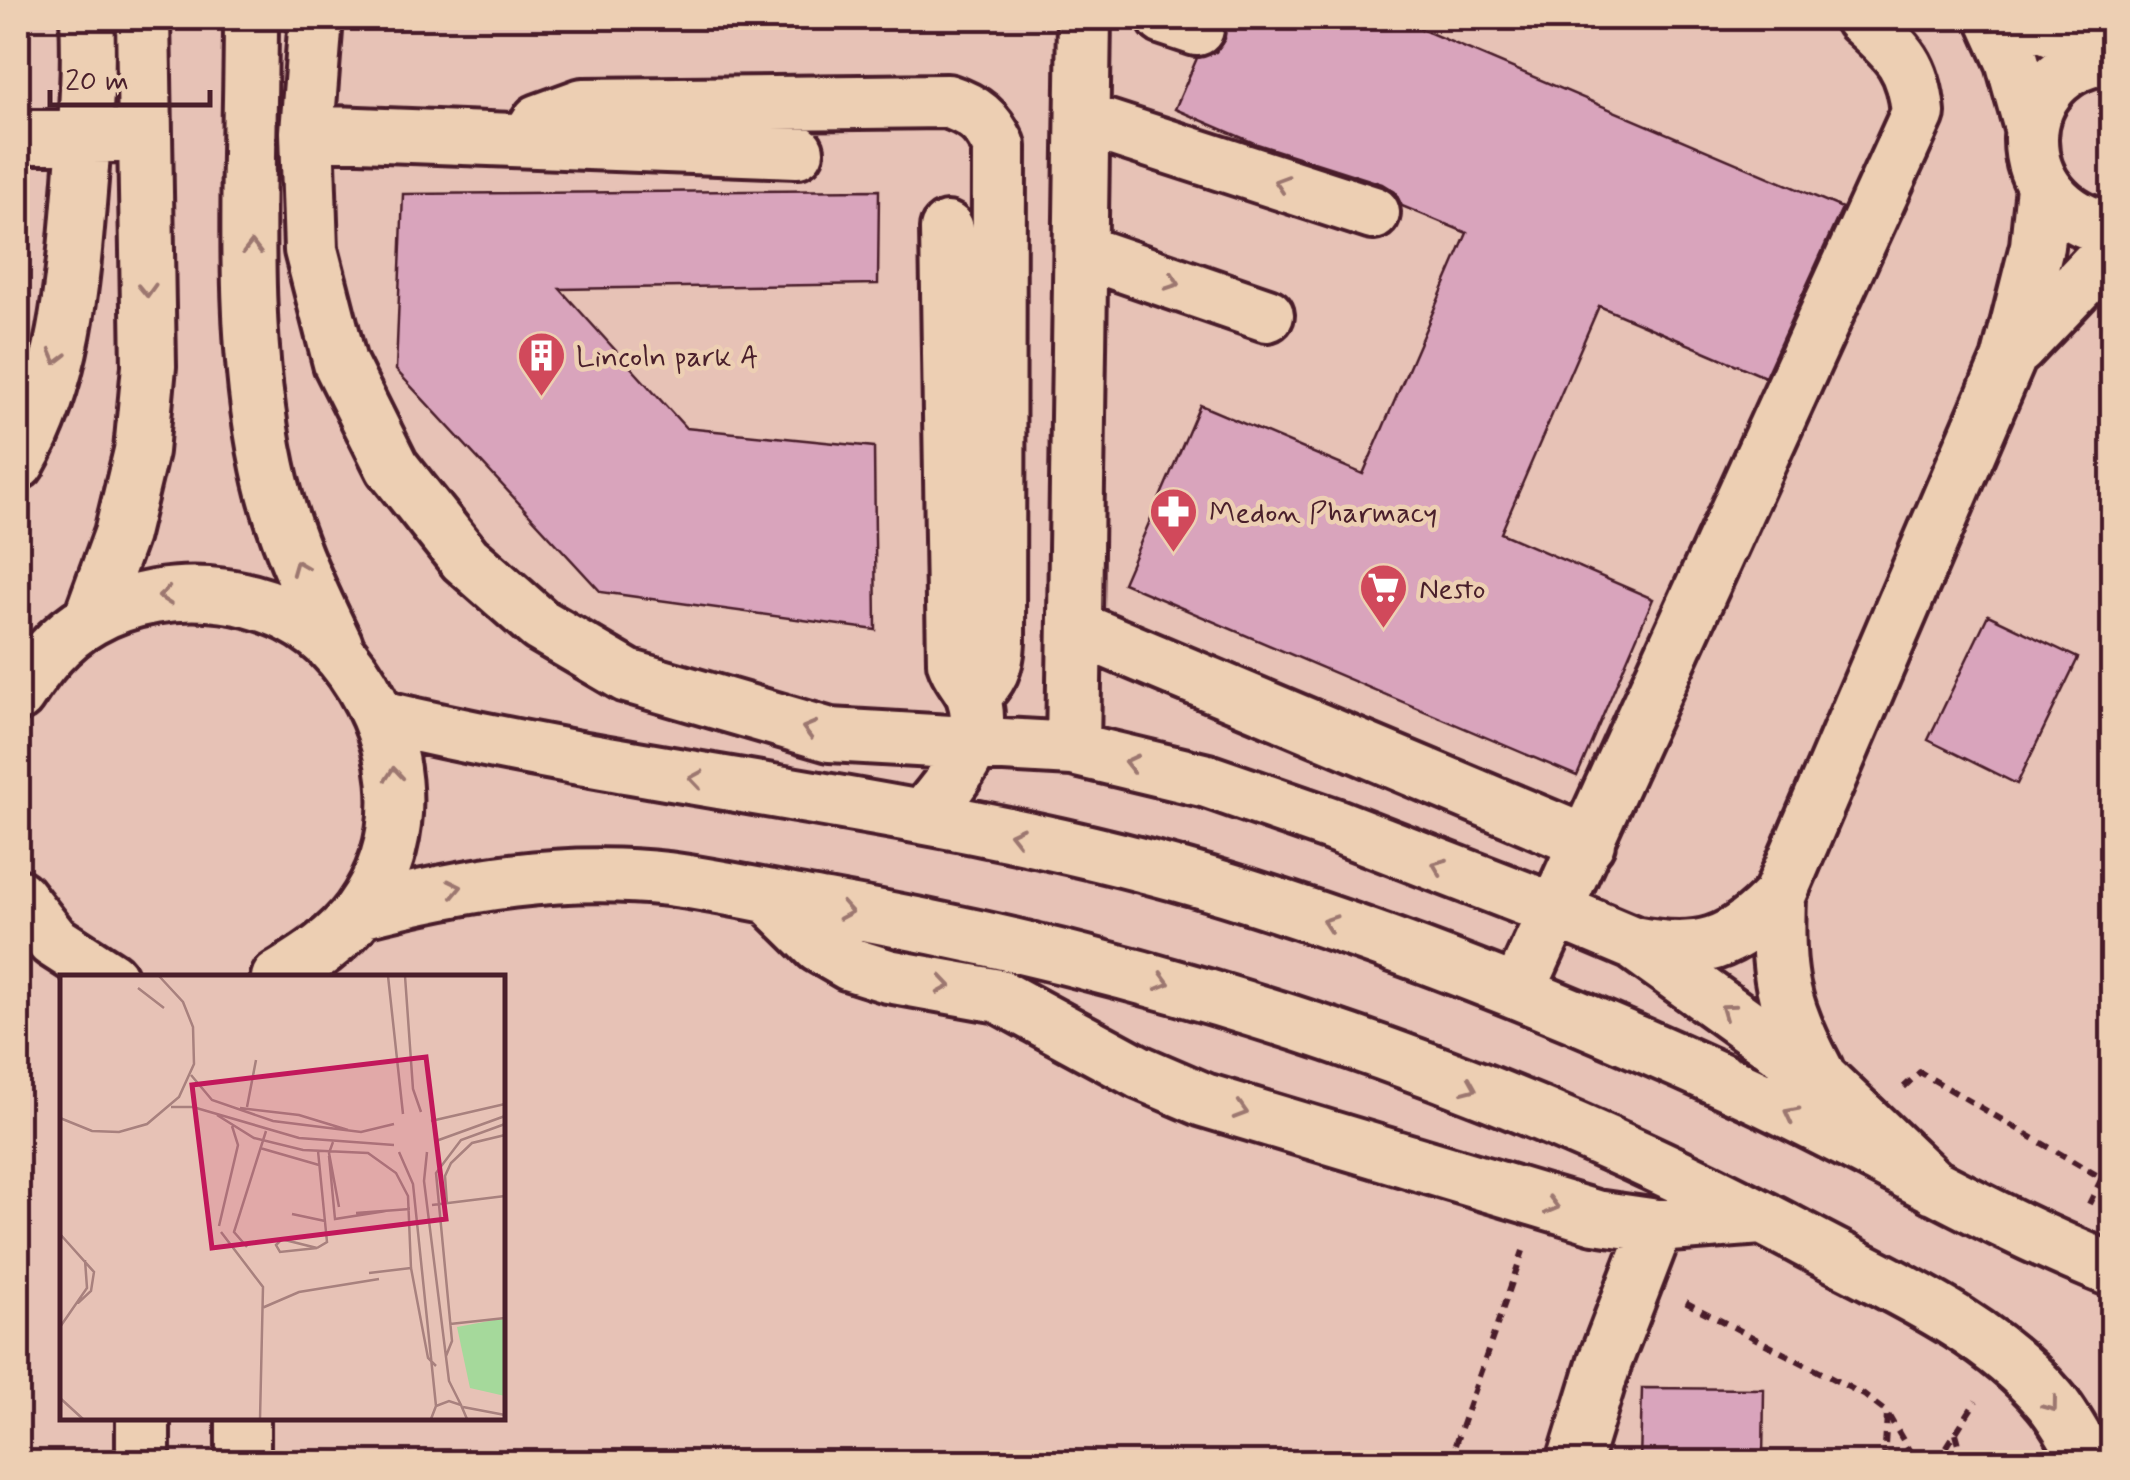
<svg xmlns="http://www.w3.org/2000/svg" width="2130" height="1480" font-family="Mynerve,sans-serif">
  <rect width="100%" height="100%" fill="#e7c2b6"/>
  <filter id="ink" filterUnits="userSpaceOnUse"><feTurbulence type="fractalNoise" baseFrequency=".01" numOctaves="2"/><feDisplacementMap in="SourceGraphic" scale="20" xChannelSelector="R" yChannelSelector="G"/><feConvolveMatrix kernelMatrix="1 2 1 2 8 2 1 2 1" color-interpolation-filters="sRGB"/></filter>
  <g filter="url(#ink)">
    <path fill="#d9a4bc" stroke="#4a1f2b" stroke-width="2.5" d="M1224,18H1395L1842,208L1765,377L1599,306L1501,533L1653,599L1577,776L1123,583L1200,405L1363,474L1467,233L1402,206L1395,192L1382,184L1254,143L1175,109L1197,58L1216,52L1225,39Z
      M879,190L878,284L560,289L686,428L874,447L876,630L601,592L396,370L403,194Z
      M1988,615L2078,658L2017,784L1928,740Z
      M1642,1388L1764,1389L1763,1462H1640Z"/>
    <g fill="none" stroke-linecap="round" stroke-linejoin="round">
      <defs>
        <path id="minor" d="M251,18C251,161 238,327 268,467C281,530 308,587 336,645
          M316,18L307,132L311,250L340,363L392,467L465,559L540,625L627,676L830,735L1073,749L1207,781L1334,825L1557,911L1633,943L1819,1077L1934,1187
          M1164,18L1197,29
          M1993,18L2012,60L2031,128
          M2024,18L2112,53
          M2112,57C2007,64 2001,209 2112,229
          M1083,119L1373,213
          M307,132L797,151
          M18,137L116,136
          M527,140L539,121L583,105L947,101C974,110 987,120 999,146L998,642C997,666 991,679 973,696
          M1081,251L1267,315
          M2018,348L2112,249
          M18,463C67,377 73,277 81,180C85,125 90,72 87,18
          M90,619L121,534L141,451L149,366L143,18
          M1076,628L1588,843
          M18,695C37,666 59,637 91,619C167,576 285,587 342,657C401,729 417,832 360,911C339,940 309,959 278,978
          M381,717C661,784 951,805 1227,889C1403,943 1574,1012 1741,1089C1866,1146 1984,1219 2112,1270
          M1073,749L1084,18
          M923,817C949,785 990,742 973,696C969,685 958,675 954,662L947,229
          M18,896L53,941L110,978
          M769,897L819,946L850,964L888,976L999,996L1139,1072L1204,1100L1595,1217L1657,1226L1761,1218
          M360,911C462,885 562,867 668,879C721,886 773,898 826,907C1167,967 1500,1076 1805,1240C1889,1285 1986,1325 2049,1399C2065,1417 2077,1442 2089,1462
          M1633,943C1700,956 1732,946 1779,896
          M1518,992L1918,113C1914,64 1896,50 1861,18
          M1817,1071C1781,1004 1776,972 1779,896L2008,361L2037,246L2043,187
          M143,1462V1418
          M243,1462V1418
          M1574,1462L1605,1361L1657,1226"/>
      </defs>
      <use href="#minor" stroke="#4a1f2b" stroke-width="60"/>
      <path stroke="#4a1f2b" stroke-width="6" stroke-dasharray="10 8" stroke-linecap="butt" d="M1904,1087L1920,1072L2112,1184
        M2089,1204L2102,1178
        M1685,1302L1864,1395L1887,1413L1916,1462
        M1956,1433L1964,1462
        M1449,1462L1523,1251
        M1884,1462L1887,1414
        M1937,1462L1976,1401"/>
      <use href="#minor" stroke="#edcfb3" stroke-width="52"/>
    </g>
    <defs><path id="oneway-chevron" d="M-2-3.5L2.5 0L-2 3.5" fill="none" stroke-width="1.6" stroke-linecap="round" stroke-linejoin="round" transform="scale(2.5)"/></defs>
    <g stroke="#9c776f">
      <use href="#oneway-chevron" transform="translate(1281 183) rotate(-162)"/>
      <use href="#oneway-chevron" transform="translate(252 248) rotate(-90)"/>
      <use href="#oneway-chevron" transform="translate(1173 282) rotate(19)"/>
      <use href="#oneway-chevron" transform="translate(147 290) rotate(88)"/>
      <use href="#oneway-chevron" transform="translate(57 357) rotate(105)"/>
      <use href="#oneway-chevron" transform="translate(299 567) rotate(-112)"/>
      <use href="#oneway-chevron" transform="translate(165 596) rotate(175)"/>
      <use href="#oneway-chevron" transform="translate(809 729) rotate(-165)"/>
      <use href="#oneway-chevron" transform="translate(1131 763) rotate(-167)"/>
      <use href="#oneway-chevron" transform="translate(394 774) rotate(-95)"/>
      <use href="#oneway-chevron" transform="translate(696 779) rotate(-171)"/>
      <use href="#oneway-chevron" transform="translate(1016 835) rotate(-167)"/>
      <use href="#oneway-chevron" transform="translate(1439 866) rotate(-158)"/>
      <use href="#oneway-chevron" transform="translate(455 888) rotate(-12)"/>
      <use href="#oneway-chevron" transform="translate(846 911) rotate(10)"/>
      <use href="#oneway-chevron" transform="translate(1329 923) rotate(-161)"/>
      <use href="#oneway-chevron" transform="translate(1163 982) rotate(16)"/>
      <use href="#oneway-chevron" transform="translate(944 985) rotate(9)"/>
      <use href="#oneway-chevron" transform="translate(1727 1010) rotate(-144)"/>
      <use href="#oneway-chevron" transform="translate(1470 1087) rotate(23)"/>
      <use href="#oneway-chevron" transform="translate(1241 1111) rotate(17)"/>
      <use href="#oneway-chevron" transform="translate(1791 1114) rotate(-153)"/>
      <use href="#oneway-chevron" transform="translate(1552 1206) rotate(15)"/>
      <use href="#oneway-chevron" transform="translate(2051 1405) rotate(53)"/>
    </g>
  </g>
  <defs>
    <symbol id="building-pin" viewBox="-11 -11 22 30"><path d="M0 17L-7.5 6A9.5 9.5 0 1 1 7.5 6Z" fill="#d1495b" stroke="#edcfb3"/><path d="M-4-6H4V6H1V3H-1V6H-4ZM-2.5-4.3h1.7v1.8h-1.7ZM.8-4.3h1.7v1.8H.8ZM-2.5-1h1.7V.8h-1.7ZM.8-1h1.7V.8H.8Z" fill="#fff"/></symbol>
    <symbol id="pharmacy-pin" viewBox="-11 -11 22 30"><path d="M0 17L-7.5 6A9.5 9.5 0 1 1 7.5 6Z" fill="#d1495b" stroke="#edcfb3"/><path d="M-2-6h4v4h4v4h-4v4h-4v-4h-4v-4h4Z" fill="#fff"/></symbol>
    <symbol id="supermarket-pin" viewBox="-11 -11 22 30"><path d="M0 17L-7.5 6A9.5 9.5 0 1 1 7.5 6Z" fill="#d1495b" stroke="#edcfb3"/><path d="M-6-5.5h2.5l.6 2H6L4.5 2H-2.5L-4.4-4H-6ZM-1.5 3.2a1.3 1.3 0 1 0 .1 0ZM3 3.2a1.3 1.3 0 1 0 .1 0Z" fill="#fff"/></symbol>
  </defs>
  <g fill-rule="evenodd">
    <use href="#building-pin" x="514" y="328" width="55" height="75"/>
    <use href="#pharmacy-pin" x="1146" y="484" width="55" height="75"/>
    <use href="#supermarket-pin" x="1356" y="560" width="55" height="75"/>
  </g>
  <g text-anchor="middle" stroke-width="9" stroke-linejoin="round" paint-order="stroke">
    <g font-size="30" fill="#4a1f2b" stroke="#edcfb3" text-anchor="start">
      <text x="576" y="366">Lincoln park A</text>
      <text x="1209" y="522">Medon Pharmacy</text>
      <text x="1419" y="598">Nesto</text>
    </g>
  </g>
  <g transform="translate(60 975)">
    <rect width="445" height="445" fill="#e7c2b6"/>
    <path d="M445,343V421L410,413L397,352Z" fill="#a5d99b"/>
    <path fill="none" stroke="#a8817e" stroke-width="2.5" d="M328,1L343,139M345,1L353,114L361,137M78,13L104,33M131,100L152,125L213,146L301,157L334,149M111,132H133L239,163L334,170M187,132L196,85M180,133L239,140L288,155M157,140L194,163L243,175L308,178L336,198L348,221L351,293L368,383L376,391M0,143L32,156L59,157L87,149L119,122L134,89L133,52L123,27L99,1M371,146L445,129M376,166L445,141M273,167L269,178L279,232M200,173L259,190M339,177L353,209L376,431M367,177L364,206L389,406L401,430M269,181L275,244L326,236M387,229L385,201L391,188L412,168L445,160M372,230L445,221M296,238L350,234M232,239L265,246M159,251L178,170L172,151M161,257L203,312L200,444M0,259L34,297L31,316L18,328M222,264L225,265L257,273L220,277L216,270ZM187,272L174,257L206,156M257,273L267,267L258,176M309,298L351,293M202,333L239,317L319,304M390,349L445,343M0,352L27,313L25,285M386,381L392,366L376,198L401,165L445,149M0,423L23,444M403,432L445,440M371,444L376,431L389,426L401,430L407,444"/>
    <path fill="#c2185b" fill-opacity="0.15" stroke="#c2185b" stroke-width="5" d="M366,82L386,244L152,273L132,110Z"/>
    <rect width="445" height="445" fill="none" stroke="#4a1f2b" stroke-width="5"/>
  </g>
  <rect width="2130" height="1480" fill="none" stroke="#edcfb3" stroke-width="60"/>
  <rect x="30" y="30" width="2070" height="1420" fill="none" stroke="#4a1f2b" stroke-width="4" filter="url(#ink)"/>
  <path d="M50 90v15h160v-15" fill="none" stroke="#4a1f2b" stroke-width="5"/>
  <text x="65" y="90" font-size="30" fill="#4a1f2b" stroke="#edcfb3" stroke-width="8" paint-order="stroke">20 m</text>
</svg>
